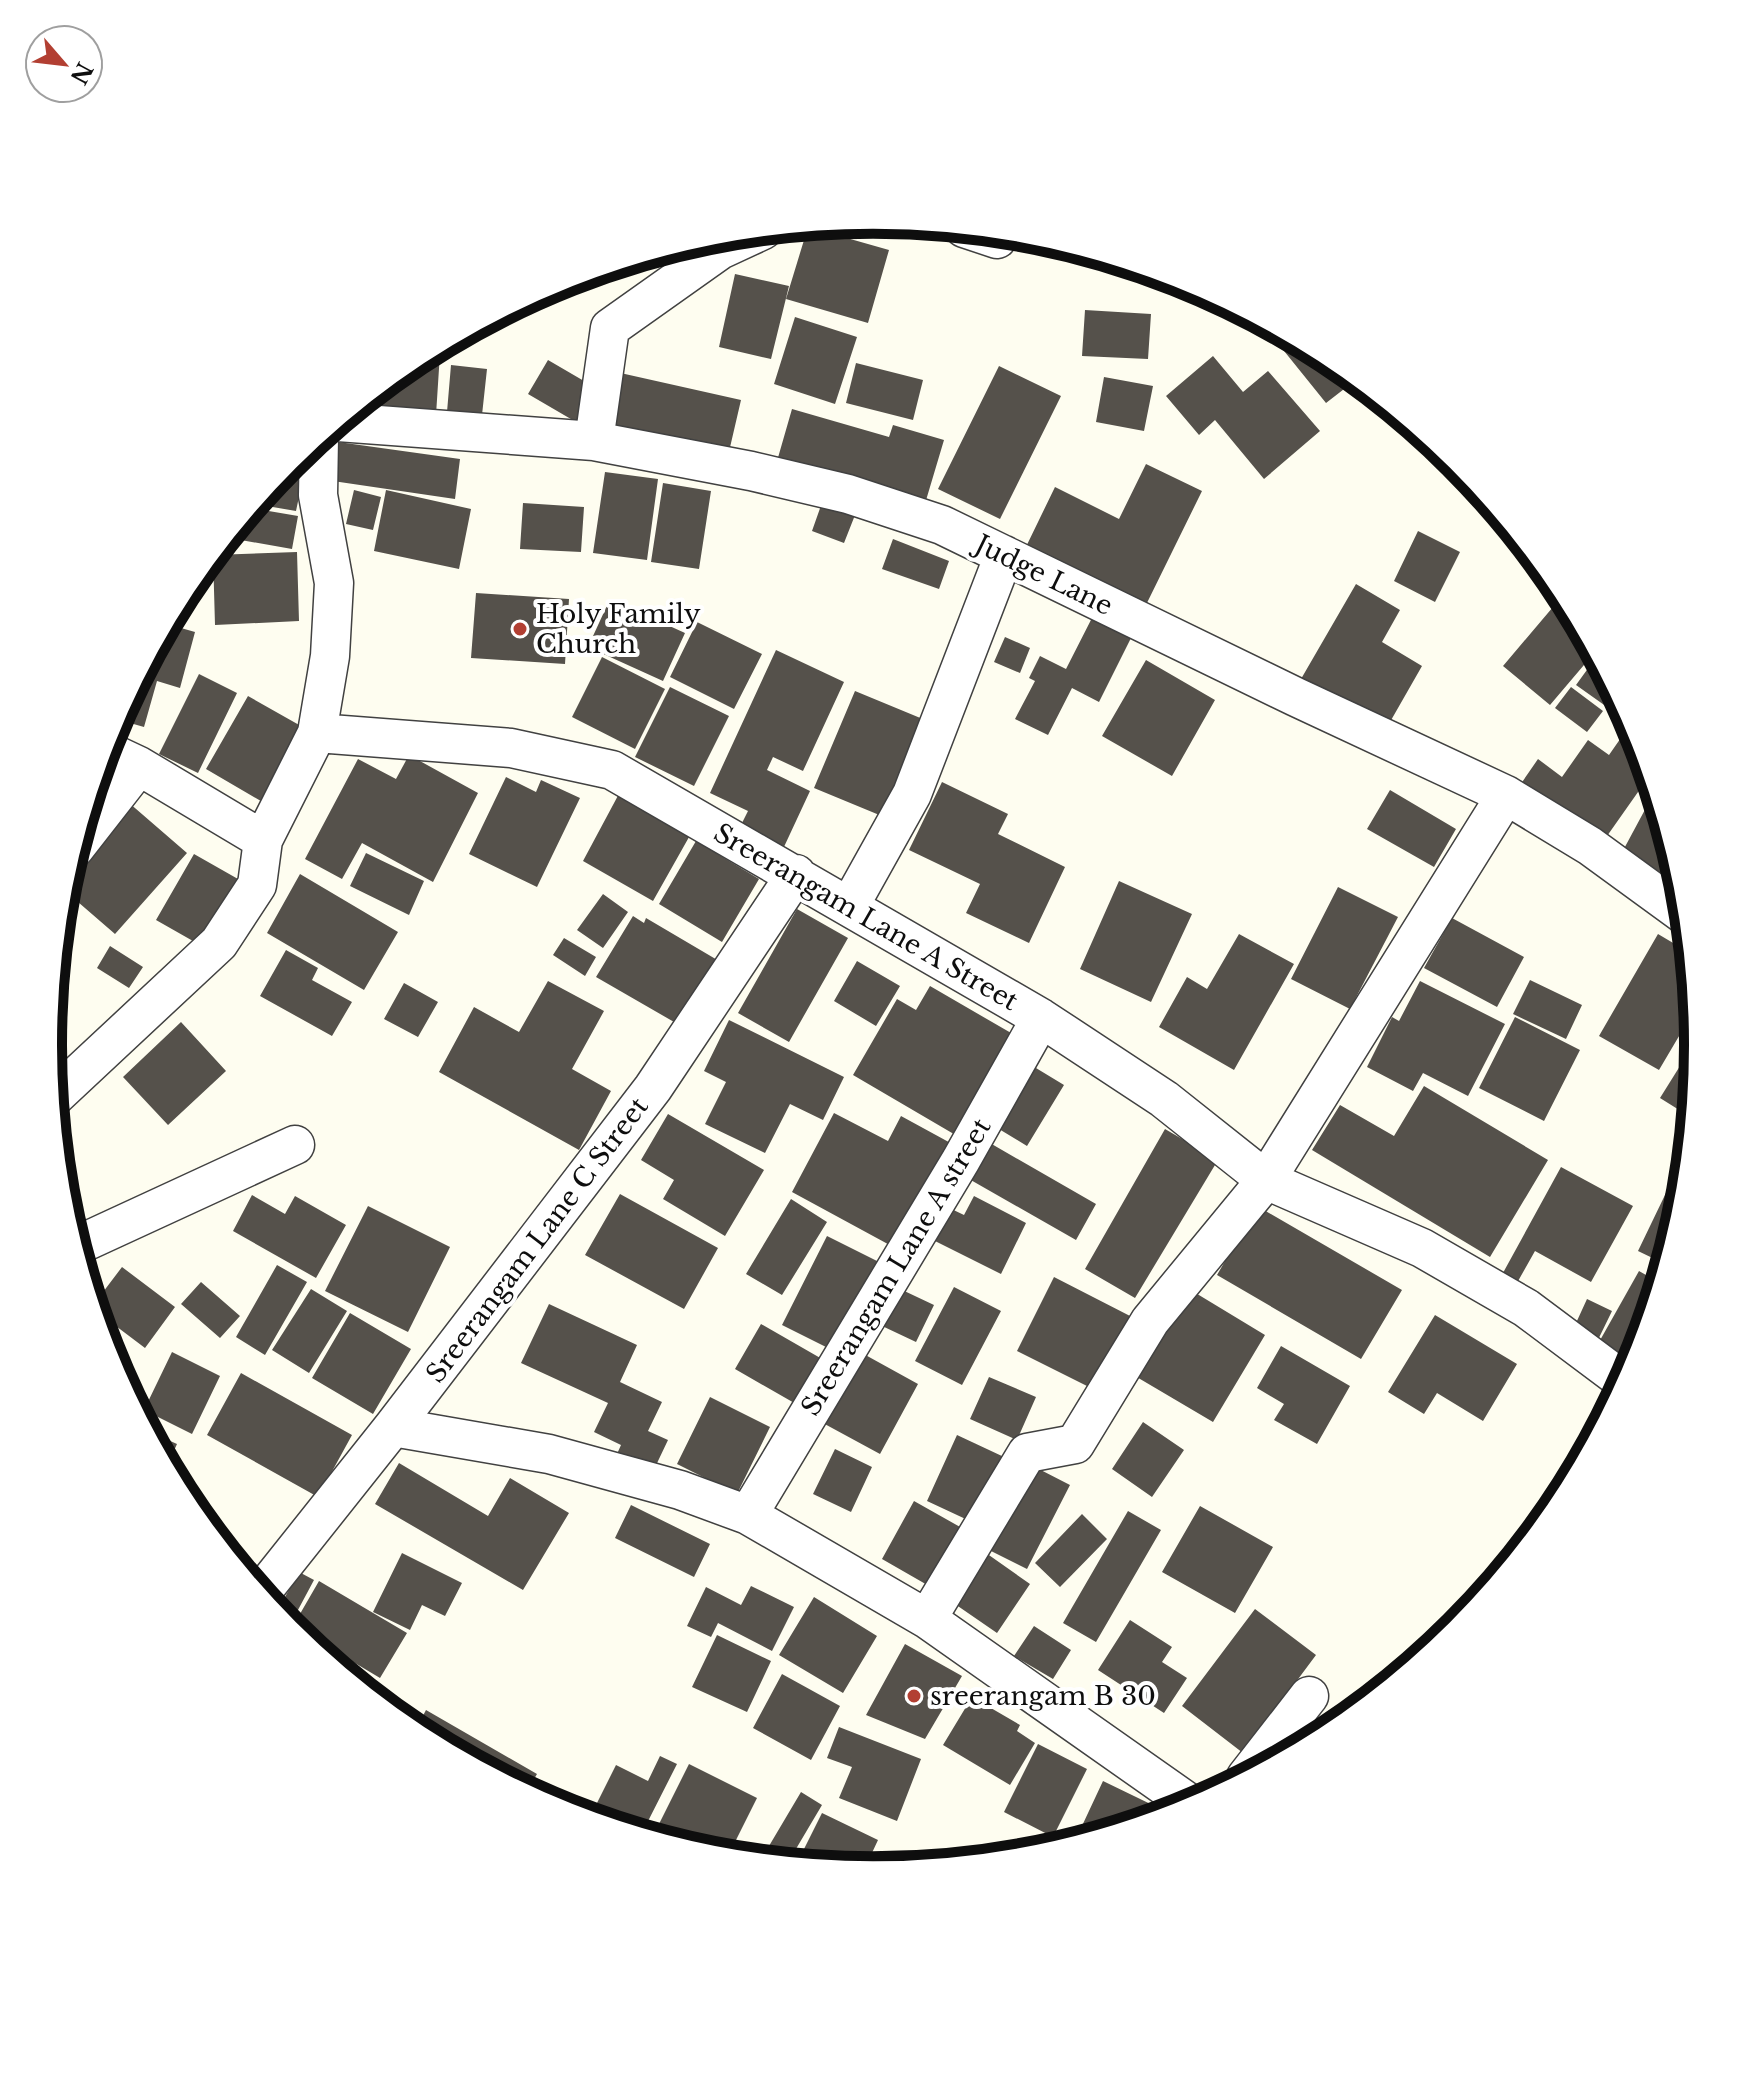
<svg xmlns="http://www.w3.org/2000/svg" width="1747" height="2090" font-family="'Libre Baskerville',serif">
  <rect width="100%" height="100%" fill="#fefdf0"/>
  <path fill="#55514b" d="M808,227L889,250L868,323L786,299Z
    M735,274L789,286L771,359L719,347Z
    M1085,310L1151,314L1148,359L1082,356Z
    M795,317L857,337L835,404L774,384Z
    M1285,334L1332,359L1357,379L1326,403L1276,341Z
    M459,335L458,348L437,347L449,340Z
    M427,352L440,353L436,415L352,410L415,358Z
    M1213,356L1243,392L1268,371L1320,431L1264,479L1215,420L1199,435L1166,396Z
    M548,360L596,388L576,422L528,394Z
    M856,363L923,380L913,420L846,403Z
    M451,365L487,369L482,415L447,412Z
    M999,366L1061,396L1000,519L938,489Z
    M616,372L741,400L728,456L603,428Z
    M1104,377L1153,386L1144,431L1096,422Z
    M792,409L889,437L893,425L944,440L924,507L773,475Z
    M331,441L460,459L455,499L326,480Z
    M300,453L308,454L296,511L255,504L290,461Z
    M1146,464L1202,491L1143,611L1023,553L1055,487L1119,519Z
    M605,472L658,479L647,560L593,553Z
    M663,483L711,491L699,569L651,562Z
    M354,490L381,497L373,530L346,524Z
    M386,490L471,509L459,569L374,551Z
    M824,497L857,510L844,543L812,531Z
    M523,503L584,507L581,552L520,549Z
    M251,508L298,516L292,549L235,539L238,524Z
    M1418,531L1460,552L1435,602L1394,581Z
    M893,539L949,561L939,589L882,569Z
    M297,552L299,621L215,625L213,555Z
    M1356,584L1400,610L1382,642L1422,666L1386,729L1301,679Z
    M476,593L569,599L565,664L471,658Z
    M1564,594L1595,652L1550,705L1503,666Z
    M610,599L685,633L663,681L588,647Z
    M1094,614L1133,634L1099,702L1072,688L1048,735L1015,719L1035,681L1029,678L1040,656L1066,669Z
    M697,622L762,654L734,709L670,677Z
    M167,624L195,632L180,688L157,681L144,727L116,719Z
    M1005,637L1030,648L1020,673L994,662Z
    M776,650L844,682L803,771L773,757L767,770L810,791L783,849L739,829L748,811L710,793Z
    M1597,656L1617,693L1607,707L1576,685Z
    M602,657L665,689L635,749L572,717Z
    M1146,660L1215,700L1172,776L1102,736Z
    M199,674L237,693L198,773L159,754Z
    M670,687L729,716L694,786L635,757Z
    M1571,687L1603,711L1587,732L1555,708Z
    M855,691L930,722L889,819L814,788Z
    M248,696L308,730L266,804L206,769Z
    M1632,722L1650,775L1600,846L1518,788L1538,759L1562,777L1588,740L1609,755Z
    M409,755L478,793L433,882L362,843L342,879L305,859L358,759L396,779Z
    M506,777L536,792L541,780L580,798L537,887L469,854Z
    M942,782L1008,814L998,834L1065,867L1029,943L966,913L980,884L909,850Z
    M621,790L693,830L653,901L583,861Z
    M1390,790L1456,829L1434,867L1367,829Z
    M1655,791L1675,859L1663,882L1619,858Z
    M128,802L187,853L115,934L63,889L68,871Z
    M696,841L759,879L722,942L659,904Z
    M366,853L424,881L409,915L350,886Z
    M194,854L238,879L200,945L156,920Z
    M300,874L398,932L364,990L267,933Z
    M1119,881L1192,914L1151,1002L1080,969Z
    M1338,887L1398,917L1350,1009L1291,979Z
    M603,894L628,912L603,948L577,930Z
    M797,909L848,938L789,1042L738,1013Z
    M633,916L644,923L646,918L719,961L681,1026L596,977Z
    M1452,918L1524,957L1497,1007L1424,968Z
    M1239,934L1294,964L1234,1070L1159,1027L1187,977L1207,989Z
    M1658,934L1690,953L1695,1009L1659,1070L1599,1036Z
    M564,938L596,957L585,976L553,955Z
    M110,946L143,967L129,988L97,968Z
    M286,950L318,968L312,980L352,1002L332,1036L260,996Z
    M857,961L900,986L876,1026L834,1001Z
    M1530,980L1582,1005L1566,1039L1513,1014Z
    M548,981L604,1011L572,1069L611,1091L579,1150L439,1072L474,1007L519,1032Z
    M1420,981L1505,1024L1468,1096L1423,1073L1413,1091L1367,1067L1392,1017L1399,1021Z
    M404,983L438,1002L418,1037L384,1019Z
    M930,986L1023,1040L964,1140L853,1075L897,999L916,1010Z
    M1515,1017L1580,1050L1544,1121L1479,1088Z
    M729,1020L844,1077L823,1120L790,1104L765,1153L705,1124L726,1082L704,1071Z
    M181,1022L226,1071L168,1125L123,1077Z
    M1685,1058L1697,1066L1694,1098L1684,1113L1660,1098Z
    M1031,1065L1064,1085L1027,1146L994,1126Z
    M1424,1086L1548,1160L1490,1257L1312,1150L1340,1105L1394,1136Z
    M834,1113L888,1141L901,1116L956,1146L897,1249L792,1192Z
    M668,1114L764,1170L725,1236L663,1199L674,1180L641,1160Z
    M1692,1114L1691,1124L1689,1145L1676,1135Z
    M1165,1129L1218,1160L1135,1298L1085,1269Z
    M983,1139L1096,1204L1076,1240L962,1175Z
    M1561,1167L1633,1206L1591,1282L1535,1251L1513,1290L1498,1282Z
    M1677,1170L1686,1175L1683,1206L1665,1264L1638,1251Z
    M620,1194L718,1248L684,1309L585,1255Z
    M252,1195L285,1214L295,1196L346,1225L316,1278L233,1231Z
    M974,1196L1026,1223L1001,1274L927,1237L943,1205L964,1215Z
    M791,1199L827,1222L782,1295L746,1274Z
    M368,1206L450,1247L408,1332L325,1291Z
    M1257,1206L1402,1290L1361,1359L1217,1275Z
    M827,1236L879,1262L834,1351L782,1325Z
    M277,1265L307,1282L265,1355L236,1337Z
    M122,1267L175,1307L145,1348L96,1311L94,1304Z
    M1639,1271L1660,1283L1630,1372L1594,1351Z
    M1054,1277L1132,1317L1095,1390L1017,1351Z
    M201,1282L240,1316L220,1338L181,1304Z
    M954,1287L1001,1311L962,1385L915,1361Z
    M898,1288L934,1305L916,1342L880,1325Z
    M311,1289L347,1311L309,1373L272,1350Z
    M1189,1289L1265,1335L1213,1422L1135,1376Z
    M1587,1299L1612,1311L1595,1346L1571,1334Z
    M549,1304L637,1345L620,1382L662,1402L648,1431L668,1440L649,1480L613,1463L621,1445L594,1432L608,1403L521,1363Z
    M350,1313L411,1349L373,1414L312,1378Z
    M1435,1315L1517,1364L1483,1421L1437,1393L1424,1414L1388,1392Z
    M761,1324L829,1363L803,1408L735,1369Z
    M1281,1346L1350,1386L1317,1444L1274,1420L1284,1404L1257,1388Z
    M172,1352L220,1376L192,1434L144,1410Z
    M860,1352L918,1384L880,1454L821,1422Z
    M241,1373L352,1435L318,1497L207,1435Z
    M989,1377L1036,1397L1017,1440L970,1419Z
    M710,1397L770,1427L737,1494L677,1464Z
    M1143,1422L1184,1450L1152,1497L1112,1469Z
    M148,1431L177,1444L167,1466L166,1464Z
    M957,1435L1004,1457L972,1522L927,1501Z
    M835,1449L872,1467L851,1512L813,1494Z
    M399,1463L488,1516L510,1478L569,1513L523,1590L375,1504Z
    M1031,1465L1070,1485L1027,1569L989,1550Z
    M914,1501L969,1532L936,1590L882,1559Z
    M631,1505L710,1544L694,1577L615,1538Z
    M1200,1506L1273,1547L1235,1613L1162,1572Z
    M1128,1511L1161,1530L1096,1642L1063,1623Z
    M1082,1514L1107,1539L1060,1587L1035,1563Z
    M402,1553L462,1583L445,1616L422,1605L410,1630L373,1612Z
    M986,1553L1030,1584L997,1633L952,1602Z
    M299,1572L314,1580L291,1623L276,1613Z
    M319,1581L407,1633L380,1678L293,1626Z
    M751,1586L794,1607L772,1651L718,1623L711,1637L687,1626L706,1587L741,1605Z
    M814,1597L877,1636L843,1693L779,1655Z
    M1255,1609L1316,1655L1243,1753L1182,1706Z
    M1130,1620L1172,1647L1162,1662L1187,1678L1164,1713L1098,1670Z
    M1034,1626L1071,1650L1053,1679L1014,1656Z
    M717,1635L771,1661L747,1712L692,1687Z
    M905,1644L962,1676L925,1739L866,1715Z
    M336,1665L390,1691L383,1705L335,1666Z
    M782,1674L840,1706L811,1760L753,1728Z
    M972,1697L1020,1725L1017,1731L1035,1743L1010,1785L943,1745Z
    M426,1710L537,1774L527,1791L415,1731Z
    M839,1727L921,1759L897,1821L839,1798L852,1767L827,1758Z
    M1038,1744L1087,1769L1053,1837L1004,1812Z
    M660,1756L677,1764L642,1833L590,1817L616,1765L648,1781Z
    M689,1764L757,1798L733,1846L758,1859L712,1855L653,1836Z
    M1103,1781L1167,1812L1165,1815L1074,1843Z
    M801,1792L822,1805L790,1859L769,1846Z
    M822,1813L878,1840L864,1870L797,1863Z"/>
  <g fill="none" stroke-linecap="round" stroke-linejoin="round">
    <defs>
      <path id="minor" d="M964,228L997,239
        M338,422L594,441L751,471L848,494L942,525L1296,697L1506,795L1590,846L1686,916
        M594,441L610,328L720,250L763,230
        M317,733L330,656L334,583L318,495L319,438
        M105,750L139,766L263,840L317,733L511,748L612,770L1041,1018L1164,1099L1266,1180L1422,1248L1526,1308L1625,1382
        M75,848L139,766
        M849,907L912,794L1004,555
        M53,1098L219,943L257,885L263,840
        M76,1246L295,1145
        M393,1427L549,1454L680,1490L748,1515L927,1619L1193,1806
        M748,1515L961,1160L1041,1018
        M261,1593L393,1427L653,1088L796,874
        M927,1619L1027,1453L1075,1444L1150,1321L1266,1180L1506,795
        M1246,1777L1309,1696"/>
    </defs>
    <use href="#minor" stroke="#414141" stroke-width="41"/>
    <use href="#minor" stroke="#fff" stroke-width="38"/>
  </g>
  <g fill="#b23f32" stroke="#fff" stroke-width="3">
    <circle cx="520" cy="629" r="8"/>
    <circle cx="914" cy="1696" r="8"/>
  </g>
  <g text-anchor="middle" stroke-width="8" stroke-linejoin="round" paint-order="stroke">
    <g font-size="26" fill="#0e0e0e" stroke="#fff">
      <text transform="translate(1044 575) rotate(26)" y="9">Judge Lane</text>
      <text transform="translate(866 917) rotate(30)" y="9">Sreerangam Lane A Street</text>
      <text transform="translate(537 1240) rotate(-53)" y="9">Sreerangam Lane C Street</text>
      <text transform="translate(896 1267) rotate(-59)" y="9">Sreerangam Lane A street</text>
    </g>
    <g font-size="26" fill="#0e0e0e" stroke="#fff" text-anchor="start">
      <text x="536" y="623">Holy Family<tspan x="536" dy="30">Church</tspan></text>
      <text x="930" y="1705">sreerangam B 30</text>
    </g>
  </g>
  <path d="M0 0H1747V2090H0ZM62 1045a811 811 0 1 1 1622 0a811 811 0 1 1-1622 0Z" fill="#fff" fill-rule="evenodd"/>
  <path fill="none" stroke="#0e0e0e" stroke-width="10" d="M62 1045a811 811 0 1 1 1622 0a811 811 0 1 1-1622 0Z"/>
  <g transform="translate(64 64) rotate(118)"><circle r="38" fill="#ffffff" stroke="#9f9f9f" stroke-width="2"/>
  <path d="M0-6L14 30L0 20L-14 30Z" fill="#b23f32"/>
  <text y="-12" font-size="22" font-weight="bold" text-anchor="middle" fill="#0e0e0e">N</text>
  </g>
</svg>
